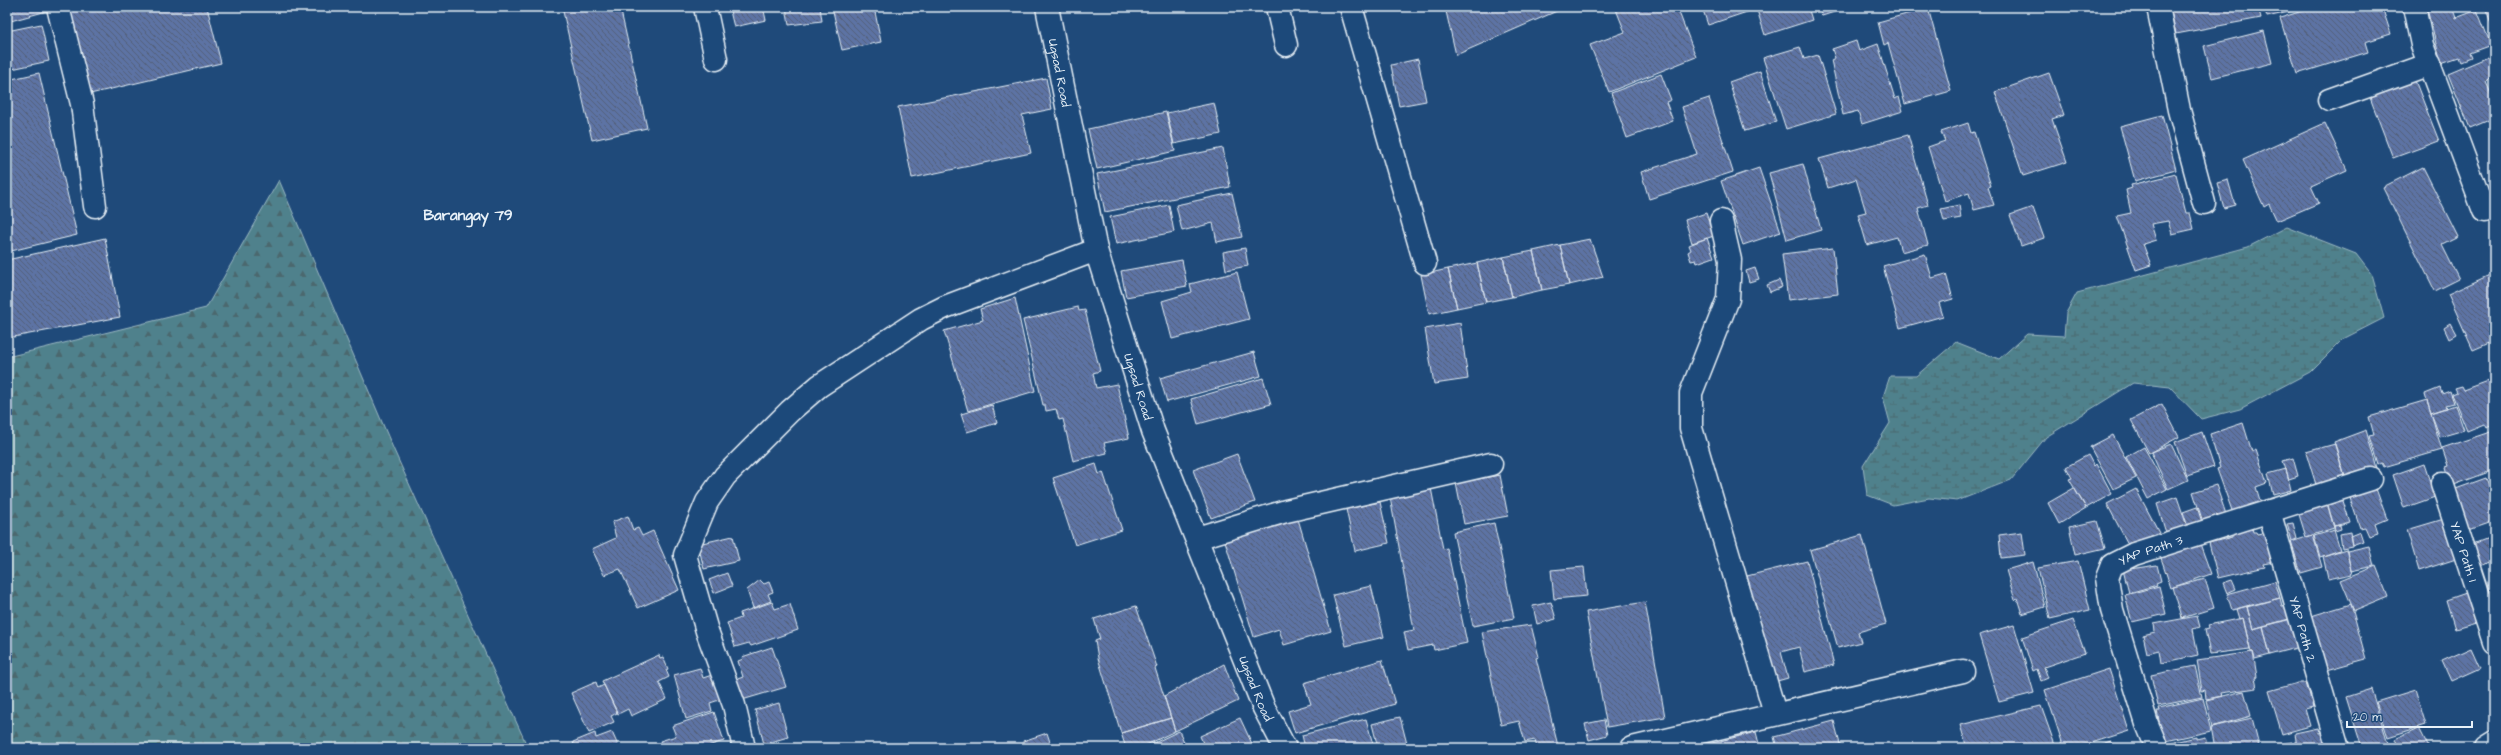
<svg xmlns="http://www.w3.org/2000/svg" width="2501" height="755" font-family="'Architects Daughter',sans-serif">
  <defs>
    <pattern id="forest-firs" width="22" height="20" patternUnits="userSpaceOnUse"><rect width="22" height="20" fill="#4f818c"/><path d="M5 1l3.5 6h-7zM16 11l3.5 6h-7z" fill="#4b676e"/></pattern>
    <pattern id="wetland-marsh" width="20" height="14" patternUnits="userSpaceOnUse"><rect width="20" height="14" fill="#4f818c"/><path d="M1 5h8M5 5V1M11 12h8M15 12V8" fill="none" stroke="#4b676e"/></pattern>
    <pattern id="building-back-hatch" width="6" height="6" patternUnits="userSpaceOnUse"><rect width="6" height="6" fill="#5d73a4"/><path d="M-1 5l2 2M0 0l6 6M5-1l2 2" fill="none" stroke="#525e77"/></pattern>
  </defs>
  <rect width="100%" height="100%" fill="#1f4a7a"/>
  <filter id="ink" filterUnits="userSpaceOnUse"><feTurbulence type="fractalNoise" baseFrequency=".025" numOctaves="2"/><feDisplacementMap in="SourceGraphic" scale="8" xChannelSelector="R" yChannelSelector="G"/><feConvolveMatrix kernelMatrix="1 2 1 2 8 2 1 2 1" color-interpolation-filters="sRGB"/></filter>
  <g filter="url(#ink)">
    <path fill="url(#forest-firs)" stroke="#9cb9c2" d="M279,180L393,448L528,748H7V357L206,308Z"/>
    <path fill="url(#wetland-marsh)" stroke="#9cb9c2" d="M2287,227L2356,254L2372,275L2384,318L2343,339L2310,372L2240,409L2201,419L2170,387L2133,383L2046,437L2011,480L1957,501L1929,498L1893,505L1867,495L1863,466L1890,423L1883,397L1890,376H1916L1956,342L1999,359L2027,334L2064,336L2066,313L2077,293L2248,247Z"/>
    <path fill="url(#building-back-hatch)" stroke="#e8f1f8" d="M7,7H46L47,11L7,22Z
      M69,7H207L221,63L90,94Z
      M562,7H620L647,128L592,140Z
      M729,7H763L766,20L734,27Z
      M786,7H820L822,21L789,25Z
      M832,7H874L881,42L842,50Z
      M1445,7H1566L1456,55Z
      M1615,7H1677L1696,57L1609,92L1590,45L1625,32Z
      M1702,7H1756V9L1708,25Z
      M1756,7H1808L1812,20L1765,35Z
      M1819,7H1850L1822,16Z
      M2170,7H2258L2261,18L2176,34Z
      M2264,7H2305L2306,8L2267,17Z
      M2315,7H2382L2391,34L2365,42L2368,52L2297,74L2280,18Z
      M2431,7H2452L2456,18L2477,10L2491,45L2469,53L2471,58L2461,62L2459,57L2441,63L2427,9Z
      M2485,7H2494V31Z
      M1928,8L1951,91L1905,104L1888,43L1884,45L1878,22Z
      M41,24L49,61L7,70V31Z
      M2264,31L2272,63L2212,78L2204,46Z
      M1856,41L1859,51L1878,44L1895,99L1899,97L1903,111L1862,124L1858,111L1843,115L1831,60L1835,58L1832,49Z
      M1800,47L1804,59L1818,55L1836,114L1786,129L1763,58Z
      M2493,55L2494,74L2486,82L2494,101V118L2470,128L2448,74Z
      M1418,59L1426,101L1399,106L1391,65Z
      M1760,71L1776,122L1745,131L1729,82Z
      M39,73L77,235L7,252V80Z
      M2049,73L2064,115L2052,119L2067,162L2023,176L1995,92Z
      M1661,74L1671,100L1666,102L1673,121L1627,138L1611,93Z
      M1046,78L1052,109L1022,115L1031,153L912,178L898,107Z
      M2414,78L2439,141L2393,158L2369,95Z
      M1709,98L1733,172L1649,199L1641,172L1697,154L1682,107Z
      M1214,103L1221,134L1174,144L1167,113Z
      M1166,112L1175,151L1097,169L1088,129Z
      M2162,115L2176,170L2135,181L2120,126Z
      M1968,123L1971,133L1974,132L1991,186L1988,187L1994,205L1974,210L1969,193L1945,201L1928,147L1945,141L1941,132Z
      M2325,123L2347,170L2311,186L2319,203L2277,221L2269,204L2264,207L2243,160Z
      M1908,135L1928,205L1918,208L1928,245L1901,252L1897,237L1867,245L1858,214L1866,212L1856,179L1828,188L1819,159Z
      M1223,148L1230,187L1105,212L1097,174Z
      M1803,164L1821,230L1787,240L1769,173Z
      M2423,167L2458,237L2442,245L2459,279L2435,291L2383,187Z
      M1759,168L1781,232L1743,245L1721,181Z
      M2176,174L2186,213H2190L2194,229L2172,234L2168,221L2151,224L2156,240L2143,244L2151,265L2136,270L2117,216L2131,213L2126,190L2132,188L2131,185Z
      M2228,180L2235,205L2224,208L2217,183Z
      M1232,193L1242,237L1217,242L1213,223L1182,231L1176,205Z
      M1169,205L1174,232L1116,244L1110,217Z
      M1959,205L1961,218L1944,221L1941,209Z
      M2033,207L2044,238L2021,246L2010,215Z
      M1706,213L1714,236L1692,243L1685,220Z
      M105,238L120,317L8,338L7,260Z
      M1707,238L1714,257L1697,263L1696,260L1691,261L1688,252L1691,250L1689,245Z
      M1590,239L1603,277L1569,285L1560,245Z
      M1560,245L1569,285L1542,290L1533,251Z
      M1245,248L1248,266L1226,270L1223,252Z
      M1833,248L1838,294L1788,300L1782,254Z
      M1533,251L1542,290L1512,297L1503,257Z
      M1925,254L1932,278L1946,274L1953,299L1939,303L1943,316L1900,328L1883,266Z
      M1503,257L1512,297L1486,302L1477,263Z
      M1182,260L1187,286L1126,297L1121,271Z
      M1477,263L1486,302L1457,308L1448,269Z
      M1755,268L1759,279L1749,282L1746,271Z
      M1448,269L1457,308L1429,314L1421,275Z
      M1237,272L1249,319L1172,339L1162,301L1192,292L1190,284Z
      M2494,273V341L2473,350L2448,294Z
      M1779,280L1782,287L1770,292L1767,285Z
      M1015,298L1035,391L968,411L944,331L983,320L980,309Z
      M1078,307L1079,311L1085,310L1100,371L1093,373L1096,388L1117,384L1129,438L1104,443L1107,453L1073,461L1063,419L1059,420L1056,409L1046,411L1045,405H1043L1023,320Z
      M1460,323L1468,379L1434,384L1425,329Z
      M2450,323L2456,334L2449,338L2444,327Z
      M1254,352L1261,376L1167,402L1160,378Z
      M1263,378L1271,404L1198,424L1191,399Z
      M2491,380L2494,388V425L2486,428L2484,424L2467,431L2452,394L2457,392L2455,388L2462,386L2464,390Z
      M2440,388L2442,394L2450,391L2454,403L2446,405L2447,408L2431,413L2425,394Z
      M2427,400L2442,450L2384,467L2382,463L2378,465L2369,436L2374,435L2369,417Z
      M2162,404L2179,437L2149,453L2131,420Z
      M992,405L997,423L967,432L961,414Z
      M2455,405L2464,430L2440,437L2431,413Z
      M2243,423L2252,452L2256,450L2267,483L2256,487L2262,507L2234,516L2217,469L2220,468L2210,434Z
      M2366,430L2377,469L2345,478L2334,442Z
      M2493,431L2494,470L2454,485L2452,480L2449,481L2445,467L2448,466L2442,448Z
      M2202,432L2214,467L2187,476L2175,442Z
      M2113,435L2136,478L2113,489L2090,447Z
      M2171,444L2188,480L2168,489L2151,452Z
      M2335,444L2346,480L2317,488L2306,452Z
      M2144,447L2167,489L2148,499L2126,457Z
      M1237,454L1255,502L1211,518L1193,470Z
      M2088,455L2094,466L2096,464L2112,494L2086,508L2069,479L2072,478L2066,467Z
      M2293,458L2298,476L2289,479L2283,461Z
      M1096,464L1099,474L1103,472L1122,530L1075,545L1053,478Z
      M2424,464L2435,497L2404,508L2393,475Z
      M2286,469L2291,490L2273,495L2268,474Z
      M1500,475L1508,516L1464,524L1456,483Z
      M2486,478L2494,499V521L2468,530L2453,490Z
      M2216,485L2228,520L2205,528L2193,492Z
      M2375,486L2387,519L2375,524L2378,533L2369,536L2365,527L2360,528L2349,495Z
      M1431,488L1443,549L1447,548L1467,643L1434,650L1433,645L1408,650L1404,632L1414,630L1390,497Z
      M2074,488L2086,508L2059,524L2048,503Z
      M2136,489L2159,532L2130,548L2107,504Z
      M2341,495L2350,522L2334,526L2326,499Z
      M2177,497L2188,529L2167,536L2157,504Z
      M2326,499L2334,528L2306,537L2297,508Z
      M1380,502L1389,543L1355,551L1346,509Z
      M2197,507L2203,525L2189,530L2183,512Z
      M628,516L633,530L638,528L642,536L653,531L679,590L638,608L620,569L604,575L592,549L616,538L612,522Z
      M1298,519L1331,631L1284,645L1279,629L1254,637L1225,541Z
      M2444,519L2456,559L2419,571L2407,530Z
      M2097,521L2105,548L2075,555L2069,527Z
      M1494,523L1514,618L1473,626L1453,532Z
      M2293,523L2297,539L2292,541L2287,524Z
      M2340,525L2341,529L2335,531L2334,526Z
      M2252,528L2253,532H2256L2257,534L2267,532L2275,562L2264,564L2265,567L2218,578L2209,543L2232,537V533Z
      M2334,530L2340,550L2320,557L2314,536Z
      M2022,532L2025,555L2001,558L1999,535Z
      M2350,532L2352,546L2342,548L2340,534Z
      M2360,532L2363,541L2352,545L2350,536Z
      M1862,535L1886,624L1858,632L1861,642L1838,648L1810,550Z
      M2313,535L2322,567L2301,573L2291,542Z
      M733,536L739,561L704,569L698,544Z
      M2494,537V577L2488,562L2481,566L2473,545Z
      M2199,541L2211,574L2171,588L2160,555Z
      M2369,546L2374,566L2351,571L2347,551Z
      M2346,549L2352,574L2328,579L2323,556Z
      M1807,561L1834,665L1805,672L1799,647L1781,652L1788,678L1770,683L1768,656L1747,576Z
      M2078,561L2090,610L2050,619L2038,568Z
      M2033,562L2045,607L2022,614L2017,598L2015,600L2006,570Z
      M2157,565L2161,581L2156,583L2157,585L2129,593L2123,570Z
      M2376,566L2388,597L2354,611L2341,580Z
      M1584,567L1587,596L1554,599L1551,570Z
      M727,573L732,586L714,593L709,580Z
      M2205,579L2214,608L2182,618L2173,587Z
      M760,580L764,584L769,582L773,592L768,594L771,601L753,608L747,590Z
      M2232,580L2236,589L2227,593L2223,583Z
      M2275,581L2280,598L2232,610L2227,594Z
      M1371,586L1384,637L1346,646L1333,595Z
      M2159,586L2166,614L2132,622L2125,595Z
      M2494,589V601L2490,591Z
      M2466,593L2476,623L2455,629L2446,600Z
      M2280,598L2282,606L2288,605L2291,619L2253,629L2247,607Z
      M772,602L775,609L790,604L798,630L751,646L749,643L735,647L727,623L741,618L740,613Z
      M1551,602L1556,619L1537,624L1533,606Z
      M1645,602L1665,717L1607,727L1586,612Z
      M2351,604L2366,659L2326,670L2311,616Z
      M2250,605L2247,607L2253,629L2263,626L2270,655L2255,659L2253,652H2251L2243,618L2239,619L2236,609Z
      M1136,606L1157,667L1155,668L1171,718L1121,733L1098,658L1095,641L1100,639L1094,619Z
      M2197,616L2200,627L2193,629L2198,655L2161,663L2159,650L2147,653L2143,635L2155,632L2154,624Z
      M2243,618L2250,649L2210,654L2205,630L2209,629L2208,625Z
      M2293,618L2300,647L2270,655L2263,626Z
      M2073,620L2085,653L2044,667L2048,678L2041,681L2037,669L2033,671L2022,637Z
      M1531,625L1539,657L1536,658L1558,746L1550,748H1537L1535,740L1525,742L1519,721L1501,725L1482,632Z
      M2014,625L2034,693L1999,702L1979,635Z
      M772,647L786,687L742,700L735,680L743,677L738,661L743,659L742,657Z
      M2471,648L2480,668L2451,681L2442,661Z
      M2253,652L2257,677L2255,678L2257,688L2221,693L2222,696L2206,699L2205,690L2202,691L2197,660Z
      M659,655L660,658L663,657L668,669L666,670L669,677L659,682L667,699L631,716L628,709L618,714L602,681Z
      M1382,660L1395,704L1295,733L1288,711L1311,704L1304,683Z
      M1224,664L1238,701L1175,731L1164,696Z
      M2195,666L2202,697L2158,706L2151,675Z
      M700,668L703,678L715,674L722,699L710,703L712,711L686,719L674,675Z
      M2109,669L2129,731L2076,748H2064L2045,690Z
      M596,682L598,688L604,685L617,713L611,716L614,722L589,733L571,693Z
      M2298,683H2306L2313,707L2305,709L2310,726L2282,734L2269,691Z
      M2371,689L2388,743L2372,748H2362L2346,697Z
      M2415,690L2426,725L2388,737L2376,702Z
      M2244,691L2251,716L2212,727L2206,700Z
      M2203,698L2211,731L2166,741L2165,735H2162L2157,711H2160L2159,708Z
      M779,703L788,737L764,744L755,710Z
      M2041,706L2056,748H1967L1960,725Z
      M714,712L724,741L701,748H663L660,741L676,736L672,726Z
      M1400,717L1408,748H1378L1372,724Z
      M1171,718L1175,731L1140,748H1126L1121,733Z
      M1240,718L1254,748H1205L1200,736Z
      M2252,718L2259,745L2252,748H2215L2211,727Z
      M1366,719L1374,748H1305L1302,735Z
      M1604,720L1607,735L1589,740L1585,724Z
      M1834,721L1841,748H1777L1774,737Z
      M2318,728L2319,733L2324,732L2329,748H2297L2295,733Z
      M2419,728L2429,748H2399L2395,739Z
      M1179,731L1187,748H1149L1148,746Z
      M612,732L619,748H575L573,742L595,733L596,738Z
      M1756,732L1760,748H1696V747Z
      M1047,733L1052,748H1025L1023,741Z
      M2196,737V739L2205,737L2208,748H2169V746L2175,742Z
      M2112,742L2113,748H2093Z
      M2292,742L2293,748H2260Z"/>
    <g fill="none" stroke-linecap="round" stroke-linejoin="round">
      <defs>
        <g id="lane">
          <path d="M58,7L82,104L95,206"/>
          <path d="M1277,7L1286,45"/>
          <path d="M2329,100L2430,64"/>
          <path d="M1721,221L1730,260L1728,299L1691,393V428L1775,713"/>
          <path id="s1" d="M2442,483L2494,642"/>
          <path id="s2" d="M2269,511L2338,748"/>
          <path d="M1197,538L1286,511L1491,464"/>
          <path d="M744,748L734,705L707,631L685,555L707,502L725,476L790,411L819,386L921,319L945,307L1096,250"/>
          <path d="M1632,748L1963,671"/>
          <path id="s3" d="M2157,748L2147,724L2112,610L2107,578L2112,565L2134,554L2371,479"/>
        </g>
        <g id="street">
          <path d="M705,7L716,59"/>
          <path id="s4" d="M1047,7L1096,250L1153,431L1264,708L1285,748"/>
          <path d="M1351,7L1425,263"/>
          <path d="M2158,7L2179,110L2204,203"/>
          <path d="M2414,7L2422,45L2484,211"/>
          <path d="M2486,748L2494,743"/>
        </g>
      </defs>
      <use href="#lane" stroke="#e8f1f8" stroke-width="25"/>
      <use href="#street" stroke="#e8f1f8" stroke-width="25"/>
      <use href="#lane" stroke="#1f4a7a" stroke-width="22"/>
      <use href="#street" stroke="#1f4a7a" stroke-width="22"/>
    </g>
  </g>
  <g text-anchor="middle" stroke-width="3.5" stroke-linejoin="round" paint-order="stroke">
    <g font-size="13" fill="#e8f1f8" stroke="#1f4a7a">
      <text dy="5" stroke="none"><textPath href="#s4" startOffset="67">Ugsad Road</textPath></text>
      <text dy="5" stroke="none"><textPath href="#s4" startOffset="391">Ugsad Road</textPath></text>
      <text dy="5" stroke="none"><textPath href="#s3" startOffset="233">YAP Path 3</textPath></text>
      <text dy="5" stroke="none"><textPath href="#s1" startOffset="72">YAP Path 1</textPath></text>
      <text dy="5" stroke="none"><textPath href="#s2" startOffset="123">YAP Path 2</textPath></text>
      <text dy="5" stroke="none"><textPath href="#s4" startOffset="715">Ugsad Road</textPath></text>
    </g>
    <g font-size="15" font-weight="bold" fill="#e8f1f8" stroke="#1f4a7a">
      <text x="468" y="220">Barangay 79</text>
    </g>
  </g>
  <rect width="2501" height="755" fill="none" stroke="#1f4a7a" stroke-width="24"/>
  <rect x="12" y="12" width="2477" height="731" fill="none" stroke="#e8f1f8" stroke-width="1.5" filter="url(#ink)"/>
  <path d="M2347 721v6h125v-6" fill="none" stroke="#e8f1f8" stroke-width="2"/>
  <text x="2353" y="721" font-size="12" fill="#e8f1f8" stroke="#1f4a7a" stroke-width="3" paint-order="stroke">20 m</text>
</svg>
